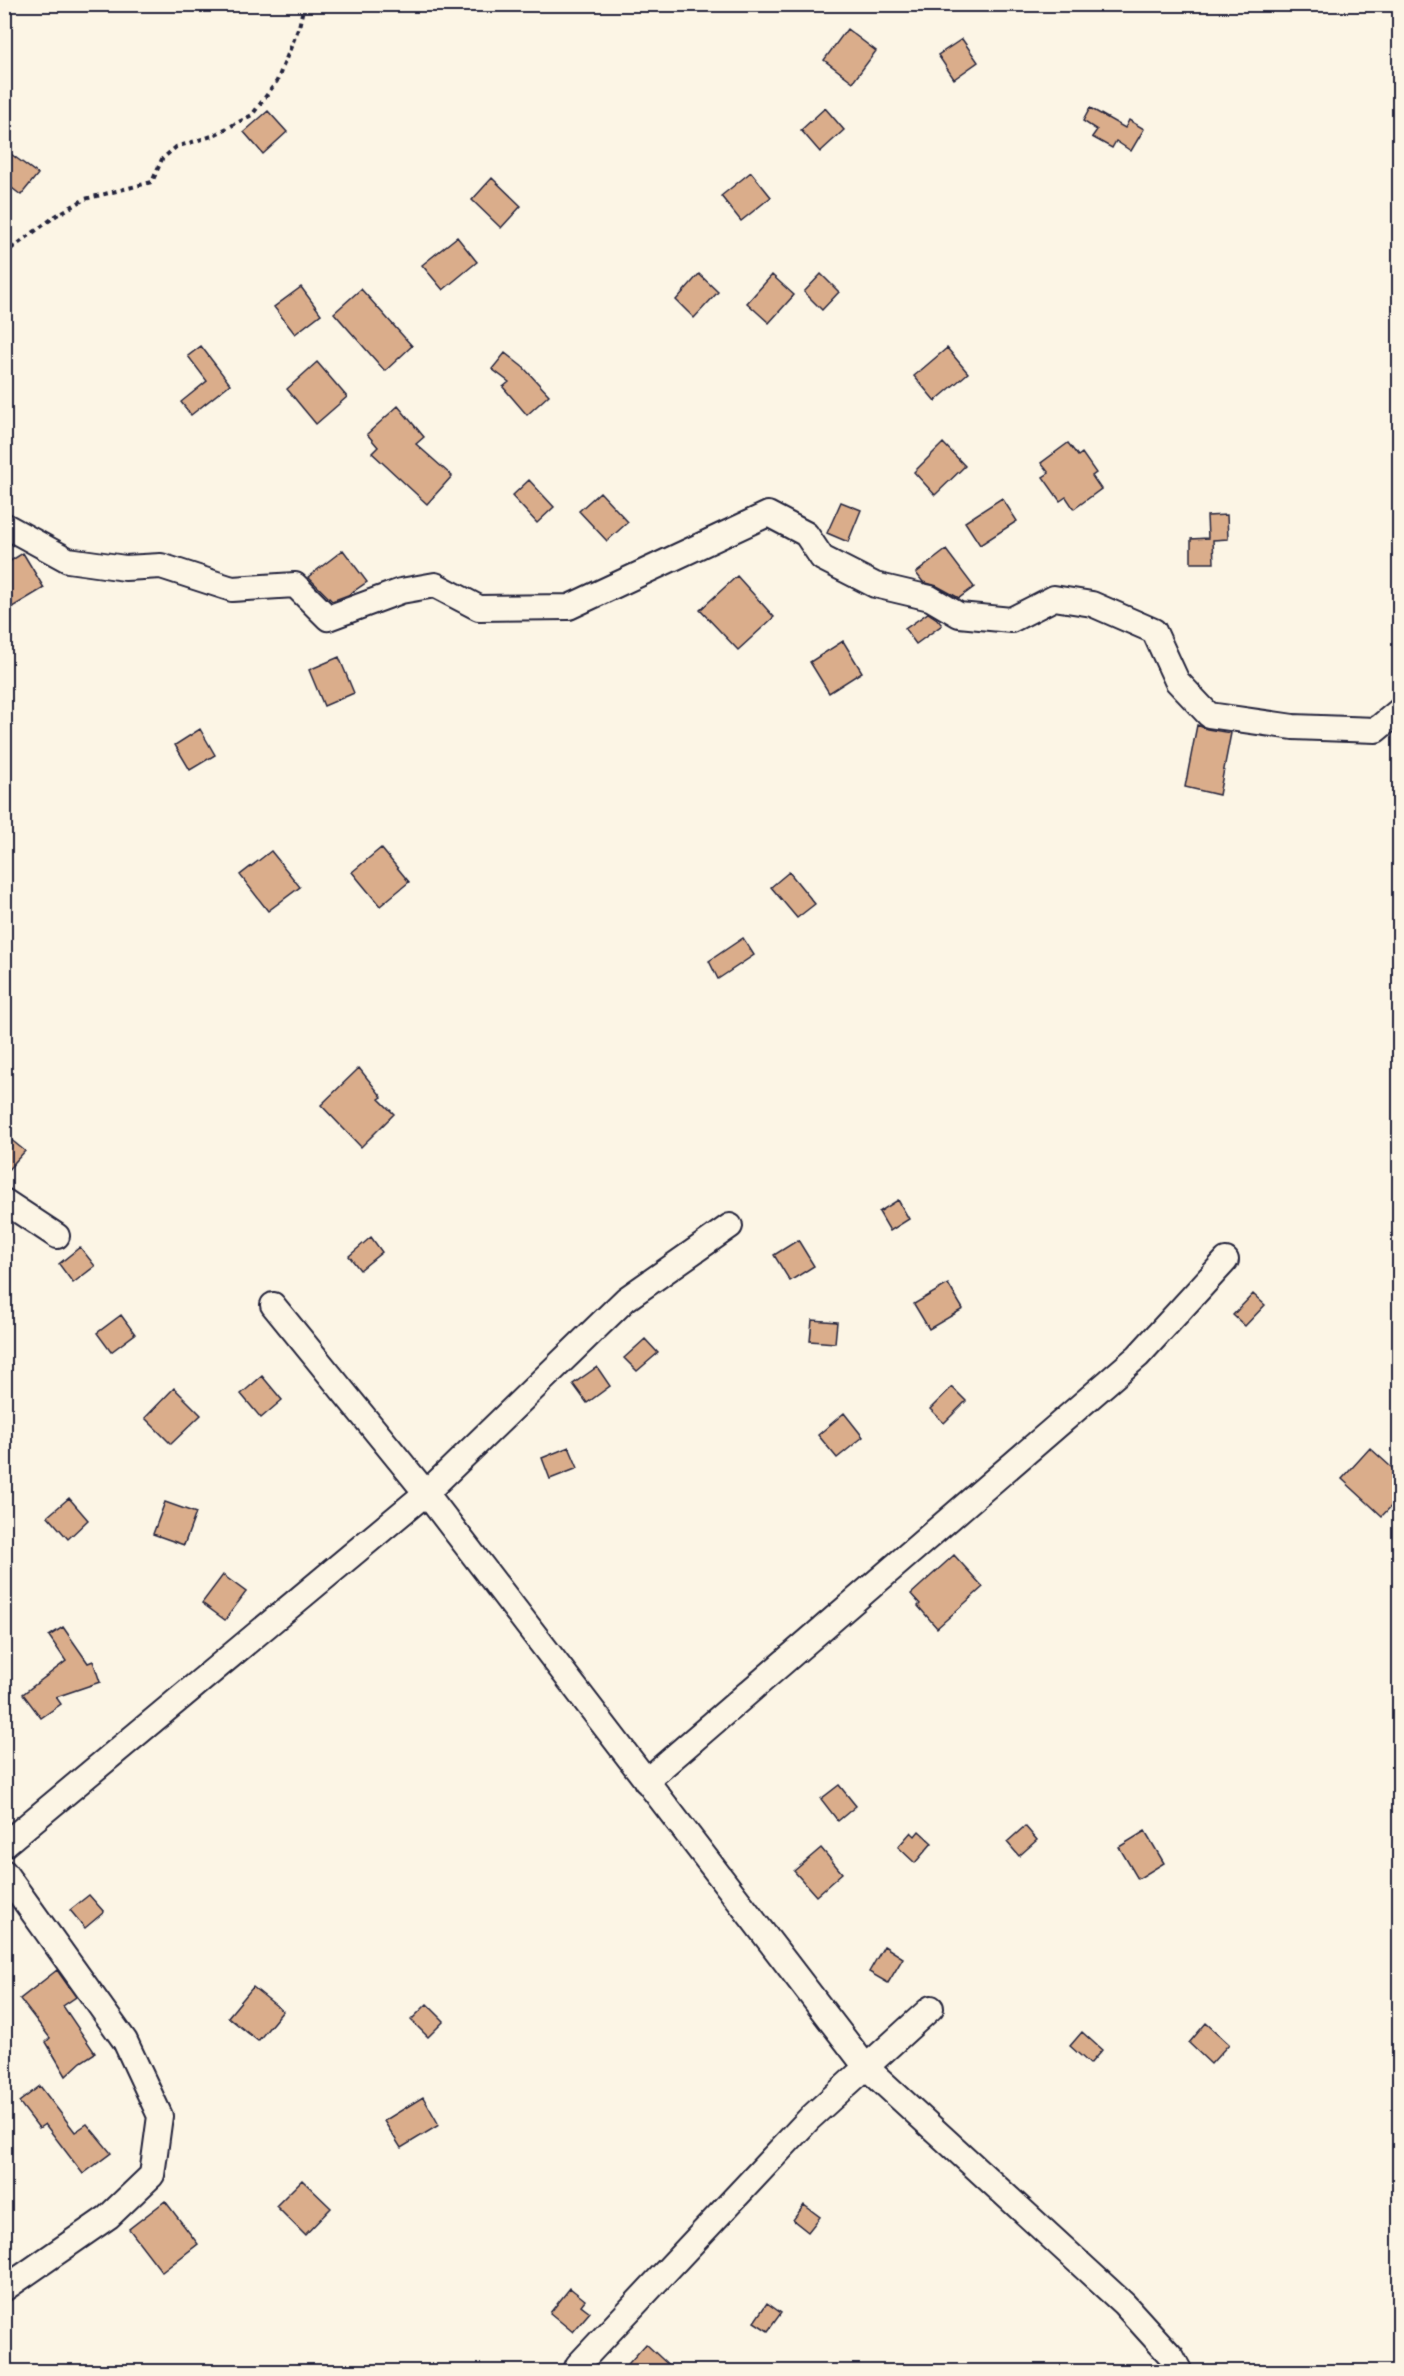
<svg xmlns="http://www.w3.org/2000/svg" width="1404" height="2376" font-family="Kalam,sans-serif">
  <rect width="100%" height="100%" fill="#fcf5e5"/>
  <filter id="ink" filterUnits="userSpaceOnUse"><feTurbulence type="fractalNoise" baseFrequency=".0167" numOctaves="2"/><feDisplacementMap in="SourceGraphic" scale="12" xChannelSelector="R" yChannelSelector="G"/><feConvolveMatrix kernelMatrix="1 2 1 2 8 2 1 2 1" color-interpolation-filters="sRGB"/></filter>
  <g filter="url(#ink)">
    <path fill="#daad8b" stroke="#22223b" stroke-width="1.5" d="M847,29L876,51L853,82L824,60Z
      M962,39L978,62L954,79L938,55Z
      M825,108L844,130L820,152L801,130Z
      M1090,108L1125,128L1129,120L1144,129L1131,151L1116,141L1112,148L1092,137L1097,130L1083,121Z
      M268,111L287,132L263,154L244,132Z
      M4,149L38,174L21,195L4,182Z
      M751,172L771,197L741,221L721,196Z
      M492,178L521,206L501,228L472,200Z
      M457,237L477,262L443,290L422,265Z
      M699,274L718,292L694,318L676,300Z
      M821,274L839,292L822,310L804,292Z
      M772,275L794,295L769,323L747,303Z
      M301,287L321,314L295,334L274,307Z
      M361,289L412,346L385,371L334,313Z
      M201,346L230,384L191,415L181,402L207,381L188,356Z
      M947,348L968,373L935,401L914,376Z
      M505,353L524,368L549,395L527,415L503,387L509,382L492,369Z
      M317,362L347,397L316,424L287,389Z
      M398,406L424,437L416,444L452,476L427,504L372,453L378,447L367,434Z
      M943,443L965,466L935,495L914,472Z
      M1068,443L1078,456L1082,453L1096,473L1092,476L1101,489L1074,509L1066,497L1060,501L1043,477L1049,473L1041,463Z
      M529,480L554,507L537,523L512,496Z
      M600,492L628,522L607,541L579,511Z
      M1002,498L1017,521L980,545L965,522Z
      M841,502L861,510L848,542L827,533Z
      M1227,515L1228,539L1213,540L1214,563H1191V539L1208,538L1207,516Z
      M343,550L367,582L348,595L332,601L308,577Z
      M946,550L974,587L959,598L937,586L923,582L916,573Z
      M23,553L44,588L4,612V565Z
      M737,576L774,617L738,650L700,610Z
      M928,613L937,619L942,625L916,644L905,629Z
      M843,641L862,672L829,693L810,662Z
      M339,657L354,693L324,706L309,670Z
      M1197,725L1207,729L1231,733L1219,795L1185,787Z
      M200,729L215,755L190,770L175,745Z
      M381,848L409,882L380,906L352,872Z
      M271,851L300,887L268,911L240,875Z
      M789,872L815,904L797,918L771,887Z
      M743,938L754,955L718,979L709,961Z
      M359,1068L382,1097L379,1099L394,1114L361,1147L321,1105Z
      M4,1134L25,1151L4,1174Z
      M898,1200L909,1219L890,1231L879,1212Z
      M371,1237L382,1252L360,1270L349,1256Z
      M798,1240L814,1266L790,1281L774,1255Z
      M80,1247L95,1266L73,1283L59,1264Z
      M948,1284L963,1309L929,1329L914,1304Z
      M1253,1294L1265,1305L1245,1326L1233,1315Z
      M121,1315L135,1334L111,1352L97,1333Z
      M812,1320L837,1322L835,1343L810,1341Z
      M645,1339L658,1353L637,1371L624,1358Z
      M597,1367L610,1386L587,1403L573,1384Z
      M262,1376L282,1400L261,1418L241,1394Z
      M952,1387L966,1401L944,1423L930,1409Z
      M174,1388L201,1415L171,1444L145,1418Z
      M844,1413L863,1437L837,1458L818,1435Z
      M569,1447L578,1468L550,1479L542,1458Z
      M1370,1448L1400,1475V1497L1382,1516L1342,1479Z
      M69,1498L88,1520L68,1539L48,1516Z
      M165,1502L196,1513L184,1545L153,1534Z
      M954,1555L983,1587L937,1628L918,1606L920,1604L911,1594Z
      M223,1575L246,1592L225,1620L202,1603Z
      M63,1627L88,1663L93,1661L100,1682L56,1697L61,1704L41,1718L23,1694L66,1661L49,1636Z
      M839,1785L856,1806L838,1821L821,1799Z
      M1025,1826L1037,1840L1019,1856L1007,1842Z
      M919,1831L932,1843L915,1863L898,1847L911,1832L915,1836Z
      M1145,1831L1164,1863L1138,1879L1119,1847Z
      M821,1848L842,1873L816,1896L794,1871Z
      M89,1895L104,1912L85,1928L70,1910Z
      M884,1946L903,1958L888,1983L869,1972Z
      M57,1970L76,1997L63,2006L95,2053L81,2062L66,2076L46,2042L50,2038L20,1999Z
      M253,1987L283,2011L258,2041L228,2017Z
      M427,2004L444,2021L428,2037L411,2020Z
      M1206,2023L1229,2044L1211,2064L1189,2043Z
      M1082,2032L1102,2050L1090,2064L1070,2046Z
      M40,2086L75,2132L87,2124L111,2153L83,2174L45,2124L39,2128L19,2102Z
      M423,2097L439,2125L401,2148L384,2121Z
      M302,2180L331,2208L305,2235L276,2206Z
      M165,2201L198,2244L162,2272L129,2229Z
      M804,2205L820,2217L808,2232L793,2220Z
      M570,2288L585,2300L581,2305L590,2312L573,2332L550,2313Z
      M767,2303L781,2313L768,2331L754,2322Z
      M646,2344L676,2372H621Z"/>
    <g fill="none" stroke-linecap="round" stroke-linejoin="round">
      <defs>
        <path id="street" d="M4,525L68,560L125,568L161,566L232,589L295,585L328,618L401,591L435,585L479,608L569,607L768,514L806,534L822,558L875,585L930,598L959,615L1011,620L1054,598L1092,604L1154,631L1177,681L1209,715L1293,727L1376,730L1400,710
          M4,1201L57,1236
          M273,1305L426,1493L866,2067L1124,2304L1172,2357L1180,2372
          M646,1781L1138,1356L1226,1260
          M4,1845L426,1493L626,1299L730,1226
          M4,1872L125,2041L160,2116L152,2175L108,2217L4,2289
          M575,2372L578,2365L809,2119L931,2008"/>
      </defs>
      <use href="#street" stroke="#22223b" stroke-width="28"/>
      <path stroke="#22223b" stroke-width="4" stroke-dasharray="4.5 4.5" stroke-linecap="butt" d="M4,254L57,215L85,199L152,182L162,159L176,147L212,136L252,115L277,81L299,27L304,4"/>
      <use href="#street" stroke="#fcf5e5" stroke-width="24"/>
    </g>
  </g>
  <rect width="1404" height="2376" fill="none" stroke="#fcf5e5" stroke-width="24"/>
  <rect x="12" y="12" width="1380" height="2352" fill="none" stroke="#22223b" stroke-width="2" filter="url(#ink)"/>
</svg>
